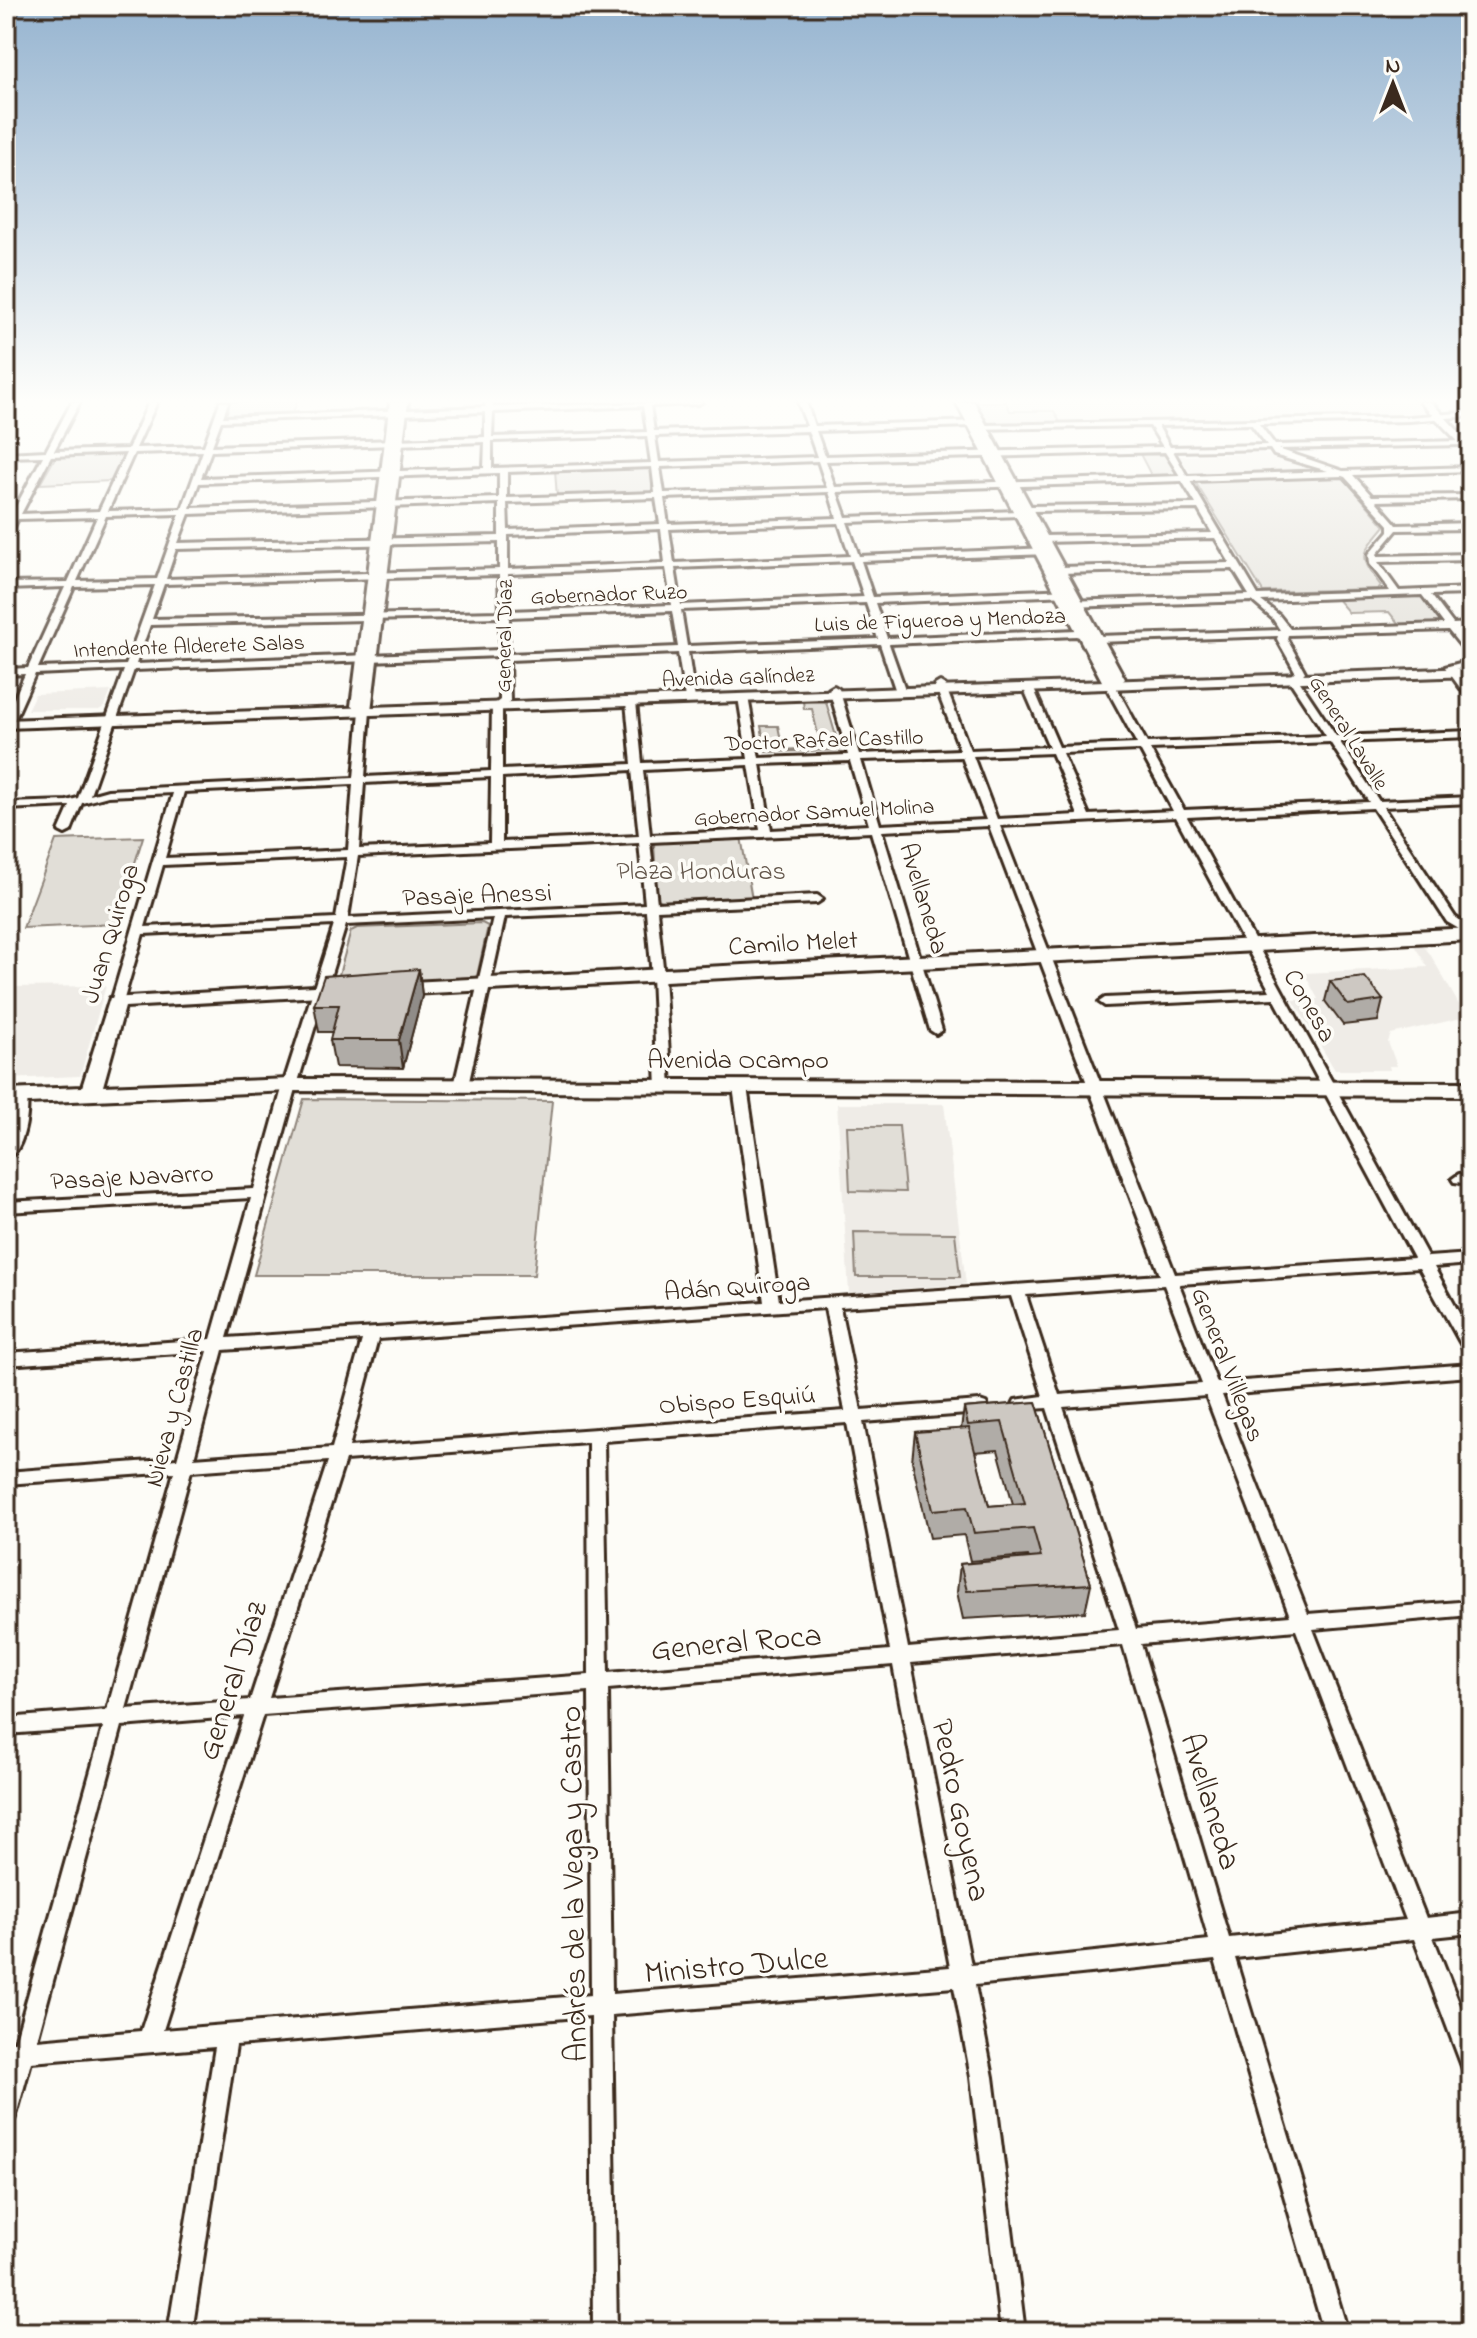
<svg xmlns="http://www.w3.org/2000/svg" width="1477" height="2338" font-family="'Indie Flower',sans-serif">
  <rect width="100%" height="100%" fill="#fdfcf7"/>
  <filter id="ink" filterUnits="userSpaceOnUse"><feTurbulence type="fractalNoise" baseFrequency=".0125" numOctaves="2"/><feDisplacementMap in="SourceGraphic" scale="16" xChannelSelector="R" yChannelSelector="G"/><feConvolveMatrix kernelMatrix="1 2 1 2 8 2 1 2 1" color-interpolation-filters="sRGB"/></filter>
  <g filter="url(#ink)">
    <path fill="#efece7" d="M974,402H1417L1424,411L1403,417L993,424L986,423Z
      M1261,453L1330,473L1193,476L1179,456Z
      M111,691L105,706L99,710H27L35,694Z
      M1413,944H1422L1430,954L1466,1017L1391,1034L1388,1042L1397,1066H1389L1390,1070H1335L1293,1000L1318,999L1304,973L1428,967Z
      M106,986L80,1076L6,1079V987Z
      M837,1104H944L966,1284L849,1293Z"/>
    <path fill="#e1ded7" stroke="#8e847a" stroke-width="2" d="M227,402H297L292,415L226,417L222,416Z
      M974,402H1006L1010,411H1054L1060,422L986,423Z
      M124,454L112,481L40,484L56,456Z
      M1140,454L1166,455L1177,475L1152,477Z
      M646,467L652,469V493L557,497L555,470Z
      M1342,476L1385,526C1361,555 1358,555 1381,586L1377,589L1263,592L1194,480Z
      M1415,594L1424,597L1444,623L1402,628L1389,612L1349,613L1336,598Z
      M803,701L826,702L840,750L766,752L761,726H778L783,750L827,747L826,743H820L812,709H804Z
      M143,837L116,924L23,928L56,840Z
      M741,837L752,899L669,904L657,899L654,843Z
      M482,923L488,926L477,976L471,979L337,982L351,931L357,928Z
      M304,1099L552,1101L534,1275H254Z
      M847,1126H899L905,1192L850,1191Z
      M854,1232L955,1233L960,1277H856Z"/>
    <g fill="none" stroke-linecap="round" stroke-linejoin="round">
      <defs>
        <path id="minor" d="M72,402H80L54,451L128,449L149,402H157L136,448L204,446L220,402H228L223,417L485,407L486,402H492L493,407L702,402L698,404L650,406L654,431L807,426L798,402H806L814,426L980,421H983V425L1409,417L1471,412V416L1409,421L1259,424L1275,445L1463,441L1467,443L1463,445L1278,449L1343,471L1471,467V471L1353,475L1372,496L1471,495V499L1376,501L1397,525L1471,523V529L1397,530L1377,554L1378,556L1471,554V560L1378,562L1399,591L1471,588V594L1431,595L1453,624L1471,623V629H1458L1471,647V656L1468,655L1448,630L1288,635L1287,639L1305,672L1298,679L1336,736L1471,731V737L1340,742L1379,801L1471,797V803L1383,807L1455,917L1471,927V936L1447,922L1373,808L1187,817L1428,1257L1471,1254V1264L1434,1267L1471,1335V1355L1466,1353L1419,1268L1179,1284L1217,1383L1471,1364V1376L1222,1395L1308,1614L1471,1601V1615L1313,1629L1426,1918L1471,1913V1933L1433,1937L1471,2033V2072L1463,2069L1414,1939L1235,1958L1348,2332H1324L1215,1960L975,1985L993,2077L1025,2332H1001L971,2077L954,1987L612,2015L617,2332H593L591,2016L236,2045L192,2332H168L215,2047L31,2062L17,2112L14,2120L6,2123V2072L8,2064H6V2042H15L103,1727L6,1734V1718L107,1710L174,1472L6,1484V1472L177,1459L208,1351L6,1365V1353L211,1339L251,1198L6,1212V1202L254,1189L283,1085L334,925L143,934L123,1002L117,1006L113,1005L111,1002L173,793L108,796L82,803L71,831L65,834L59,831L70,806L6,809V803L67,801L78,798L124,670L35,674L11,728L6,731V717L25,674L6,675V669L28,668L65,587L6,589V583L68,582L97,517L18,519L9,536L6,537V526L10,519L6,520V514H12L43,456L6,457V453L46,451ZM643,406L647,432L492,437L493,412ZM485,412V437L212,446L221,421ZM1251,424L1267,445L1170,447L1158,426ZM971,426L974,429L1150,426L1163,447L825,456L816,431ZM808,431L817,457L659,462L655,436ZM647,436L651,463L492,468V441ZM485,442L484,468L201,478L211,451ZM1270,449L1274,455L1328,471L1187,476L1173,451ZM203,451L182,509L108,511L134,453ZM1165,452L1180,476L835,487L826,461ZM126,453L99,511L21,514L51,456ZM818,461L827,488L664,493L660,467ZM652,467L655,493L507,498V472ZM499,473V498L190,508L199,483ZM1342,476L1345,477L1389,525V531L1369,554L1370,564L1390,591L1258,595L1190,481ZM1182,481L1196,504L1027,506L1018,511L846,517L837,492ZM829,492L837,518L668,524L664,498ZM656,498L660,524L508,530L507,503ZM499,503V536L178,543L189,514ZM1198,509L1212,533L1043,536L1039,539L1043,542L1215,538L1230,563L1059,567L1055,570L1059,573L1233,569L1249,595L1068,601L1063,604L1068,607L1252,601L1273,619L1280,630L1098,636L1077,630L887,638L875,603L1071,595L1076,592L1071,589L873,597L861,561L1049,554L1053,551L1049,548L859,556L847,522L1020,516L1029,511ZM180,514L157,579L77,581L106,516ZM839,523L850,556L674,563L669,529ZM661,529L665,563L508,569V535ZM499,542V569L166,579L176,549ZM852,561L864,597L681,605L675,568ZM666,568L672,605L509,611L508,574ZM499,575L500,612L152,619L164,584ZM155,585L126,665L38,668L74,587ZM1422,595L1444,624L1290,629L1279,615L1261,601ZM866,603L878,639L687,646L681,610ZM672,611L678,647L509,654V617ZM500,617V650L136,664L150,625ZM1076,636L1097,642L1278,636L1277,639L1295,671L1288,678L1326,736L1147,743L1115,685L1110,682L1105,685L1137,744L1059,747L1033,687L1028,684L1023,687L1049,747L970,750L945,685L940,682L935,685L960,750L859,754L839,689L834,686L829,689L848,755L759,758L748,697L743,694L738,697L748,759L642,763L636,702L631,699L626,702L632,764L502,770V707L510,701L509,660L678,653L685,699L690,702L695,699L688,652L880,644L896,692L901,695L906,692L889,644ZM500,656V700L492,706L491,771L365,777L370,711L365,708L360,711L354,778L108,790L90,795L134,670ZM1330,742L1369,802L1184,810L1150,749ZM1140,750L1173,811L1089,815L1062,753ZM1052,753L1078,815L997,819L973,756ZM962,757L986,820L880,825L861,760ZM850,761L869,825L771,830L760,764ZM749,765L760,830L650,835L643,770ZM632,770L639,836L502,842V777ZM491,777L490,843L359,849L364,783ZM353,784L348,850L165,858L184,792ZM1176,817L1270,991L1105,998L1099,1002L1105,1006L1274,998L1414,1258L1175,1274L1000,826ZM989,826L1160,1275L779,1301L747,1087L740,1083L733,1087L764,1302L227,1338L297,1085L346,925L493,918L454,1086L461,1090L468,1086L505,917L646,911L652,976L657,1087L664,1091L671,1087L664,976L657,910L817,903L823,899L817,895L657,903L650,842L871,832L930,1030L936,1034L942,1030L882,831ZM639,843L645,904L348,918L358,856ZM347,857L336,918L145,927L163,865ZM1164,1285L1202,1384L1059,1395L1026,1295ZM1011,1296L1043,1396L1015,1400L1013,1404L1015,1408L1021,1410L1047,1408L1119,1630L908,1648L863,1422L980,1413L986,1411L988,1407L986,1403L980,1401L861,1410L840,1307ZM825,1308L845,1411L349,1447L378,1339ZM362,1340L332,1448L194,1458L223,1350ZM1206,1396L1290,1616L1136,1629L1063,1407ZM847,1423L890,1650L608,1673L604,1441ZM588,1442L589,1675L269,1698L345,1460ZM328,1461L250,1700L126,1709L191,1471ZM1296,1630L1406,1920L1229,1938L1141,1644ZM1123,1645L1209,1940L971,1965L911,1663ZM893,1665L950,1967L612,1994L608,1689ZM589,1691L591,1995L163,2030L263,1715ZM244,1716L141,2031L37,2040L122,1726Z
          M1471,660V666L1456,669L1471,688V698L1467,697L1445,667Z
          M1459,1174H1471V1184L1454,1182L1452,1179Z"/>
        <path id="tertiary" d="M390,402H408L371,711L365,715L351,706Z
          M956,402H974L1125,679L1114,688L1104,685Z"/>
        <path id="secondary" d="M1420,402H1431L1471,445V455Z
          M1471,668V676L6,728V720Z
          M17,1091L27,1097C29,1113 24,1154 6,1158L7,1097Z"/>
        <path id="primary" d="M1471,928V940L391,995L381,989L391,983Z
          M349,984L356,986L359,990L356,994L125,1007L103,1086L290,1079L1471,1082V1096L290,1091L6,1104V1090L82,1087L110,998Z"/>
      </defs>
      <use href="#minor" stroke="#3b2a1e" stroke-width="6"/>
      <use href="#tertiary" stroke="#3b2a1e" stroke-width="6"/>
      <use href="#secondary" stroke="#3b2a1e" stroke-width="6"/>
      <use href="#primary" stroke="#3b2a1e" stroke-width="6"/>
      <use href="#minor" fill="#fdfcf7" fill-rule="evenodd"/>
      <use href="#tertiary" fill="#fdfcf7" fill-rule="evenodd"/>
      <use href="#secondary" fill="#fdfcf7" fill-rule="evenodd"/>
      <use href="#primary" fill="#fdfcf7" fill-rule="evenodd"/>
    </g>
    <path fill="#b0aca7" stroke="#3b2a1e" stroke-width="2" fill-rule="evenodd" d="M419,969L422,996L403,1068L335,1067L330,1040L332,1032H319L314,1005Z
      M1330,981L1383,1000L1378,1021L1343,1025L1325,1001Z
      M1036,1402L1091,1584L1085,1612L963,1619L957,1592L960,1564L1029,1558L1028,1556L970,1561L964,1535L930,1538L912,1461L915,1432L961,1429L964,1408ZM998,1450L1013,1504L989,1506L975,1452Z"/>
    <path fill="#908c88" stroke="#3b2a1e" stroke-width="2" d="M419,969L422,996L403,1068L399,1040Z"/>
    <path fill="#cdc8c2" stroke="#3b2a1e" stroke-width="2" d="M419,969L399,1040H330L339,1005H314L324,976Z
      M1365,977L1383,1000L1348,1005L1330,981Z
      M1036,1402L1091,1584L967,1591L960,1564L1041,1557L1033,1528L974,1533L967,1507L933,1510L915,1432L969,1428L989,1506L1025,1503L1002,1422L968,1425L964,1408Z"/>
  </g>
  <linearGradient id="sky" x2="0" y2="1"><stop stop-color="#96b4d0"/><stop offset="0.55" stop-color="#fefefb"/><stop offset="1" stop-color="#fefefb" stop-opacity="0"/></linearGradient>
  <rect width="1477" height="729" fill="url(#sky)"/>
  <g text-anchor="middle" stroke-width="7" stroke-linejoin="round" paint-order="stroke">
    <g font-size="22" fill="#3b2a1e" stroke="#fdfcf7">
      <text transform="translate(609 593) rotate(-2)" y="8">Gobernador Ruzo</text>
      <text transform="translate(940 619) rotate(-2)" y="8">Luis de Figueroa y Mendoza</text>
      <text transform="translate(503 636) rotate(-89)" y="8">General Díaz</text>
      <text transform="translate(189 645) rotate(-2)" y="8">Intendente Alderete Salas</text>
      <text transform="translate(738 676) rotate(-2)" y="8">Avenida Galíndez</text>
      <text transform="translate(1350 732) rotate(58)" y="8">General Lavalle</text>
      <text transform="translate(824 739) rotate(-2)" y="8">Doctor Rafael Castillo</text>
      <text transform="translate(814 811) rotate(-3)" y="8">Gobernador Samuel Molina</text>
    </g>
    <g font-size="26" fill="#64574c" stroke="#fdfcf7">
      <text x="701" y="879">Plaza Honduras</text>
    </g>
    <g font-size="26" fill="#3b2a1e" stroke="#fdfcf7">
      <text transform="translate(477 894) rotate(-2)" y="9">Pasaje Anessi</text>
      <text transform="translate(925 898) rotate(73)" y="9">Avellaneda</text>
      <text transform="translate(109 933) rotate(-73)" y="9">Juan Quiroga</text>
      <text transform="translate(793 942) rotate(-3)" y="9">Camilo Melet</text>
      <text transform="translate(1311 1005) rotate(60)" y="9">Conesa</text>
      <text x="738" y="1068">Avenida Ocampo</text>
      <text transform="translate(132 1176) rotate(-3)" y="9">Pasaje Navarro</text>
      <text transform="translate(737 1286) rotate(-4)" y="9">Adán Quiroga</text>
      <text transform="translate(1229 1364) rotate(69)" y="9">General Villegas</text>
      <text transform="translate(737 1399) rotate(-4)" y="9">Obispo Esquiú</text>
      <text transform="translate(173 1407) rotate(-75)" y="9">Nieva y Castilla</text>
    </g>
    <g font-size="32" fill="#3b2a1e" stroke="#fdfcf7">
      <text transform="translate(736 1641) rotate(-5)" y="11">General Roca</text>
      <text transform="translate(231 1680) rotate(-72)" y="11">General Díaz</text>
      <text transform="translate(1212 1801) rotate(73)" y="11">Avellaneda</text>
      <text transform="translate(962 1810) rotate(78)" y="11">Pedro Goyena</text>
      <text transform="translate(572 1884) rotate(-91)" y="11">Andrés de la Vega y Castro</text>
      <text transform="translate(736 1964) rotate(-5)" y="11">Ministro Dulce</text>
    </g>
  </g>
  <rect width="1477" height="2338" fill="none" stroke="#fdfcf7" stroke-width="32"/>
  <rect x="16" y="16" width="1445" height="2306" fill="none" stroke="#3b2a1e" stroke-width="3" filter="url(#ink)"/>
  <g transform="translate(1393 84)" stroke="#fdfcf7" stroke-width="6" paint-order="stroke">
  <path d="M0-6L14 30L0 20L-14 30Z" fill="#3b2a1e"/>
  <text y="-12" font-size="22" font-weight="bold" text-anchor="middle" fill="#3b2a1e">N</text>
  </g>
</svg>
